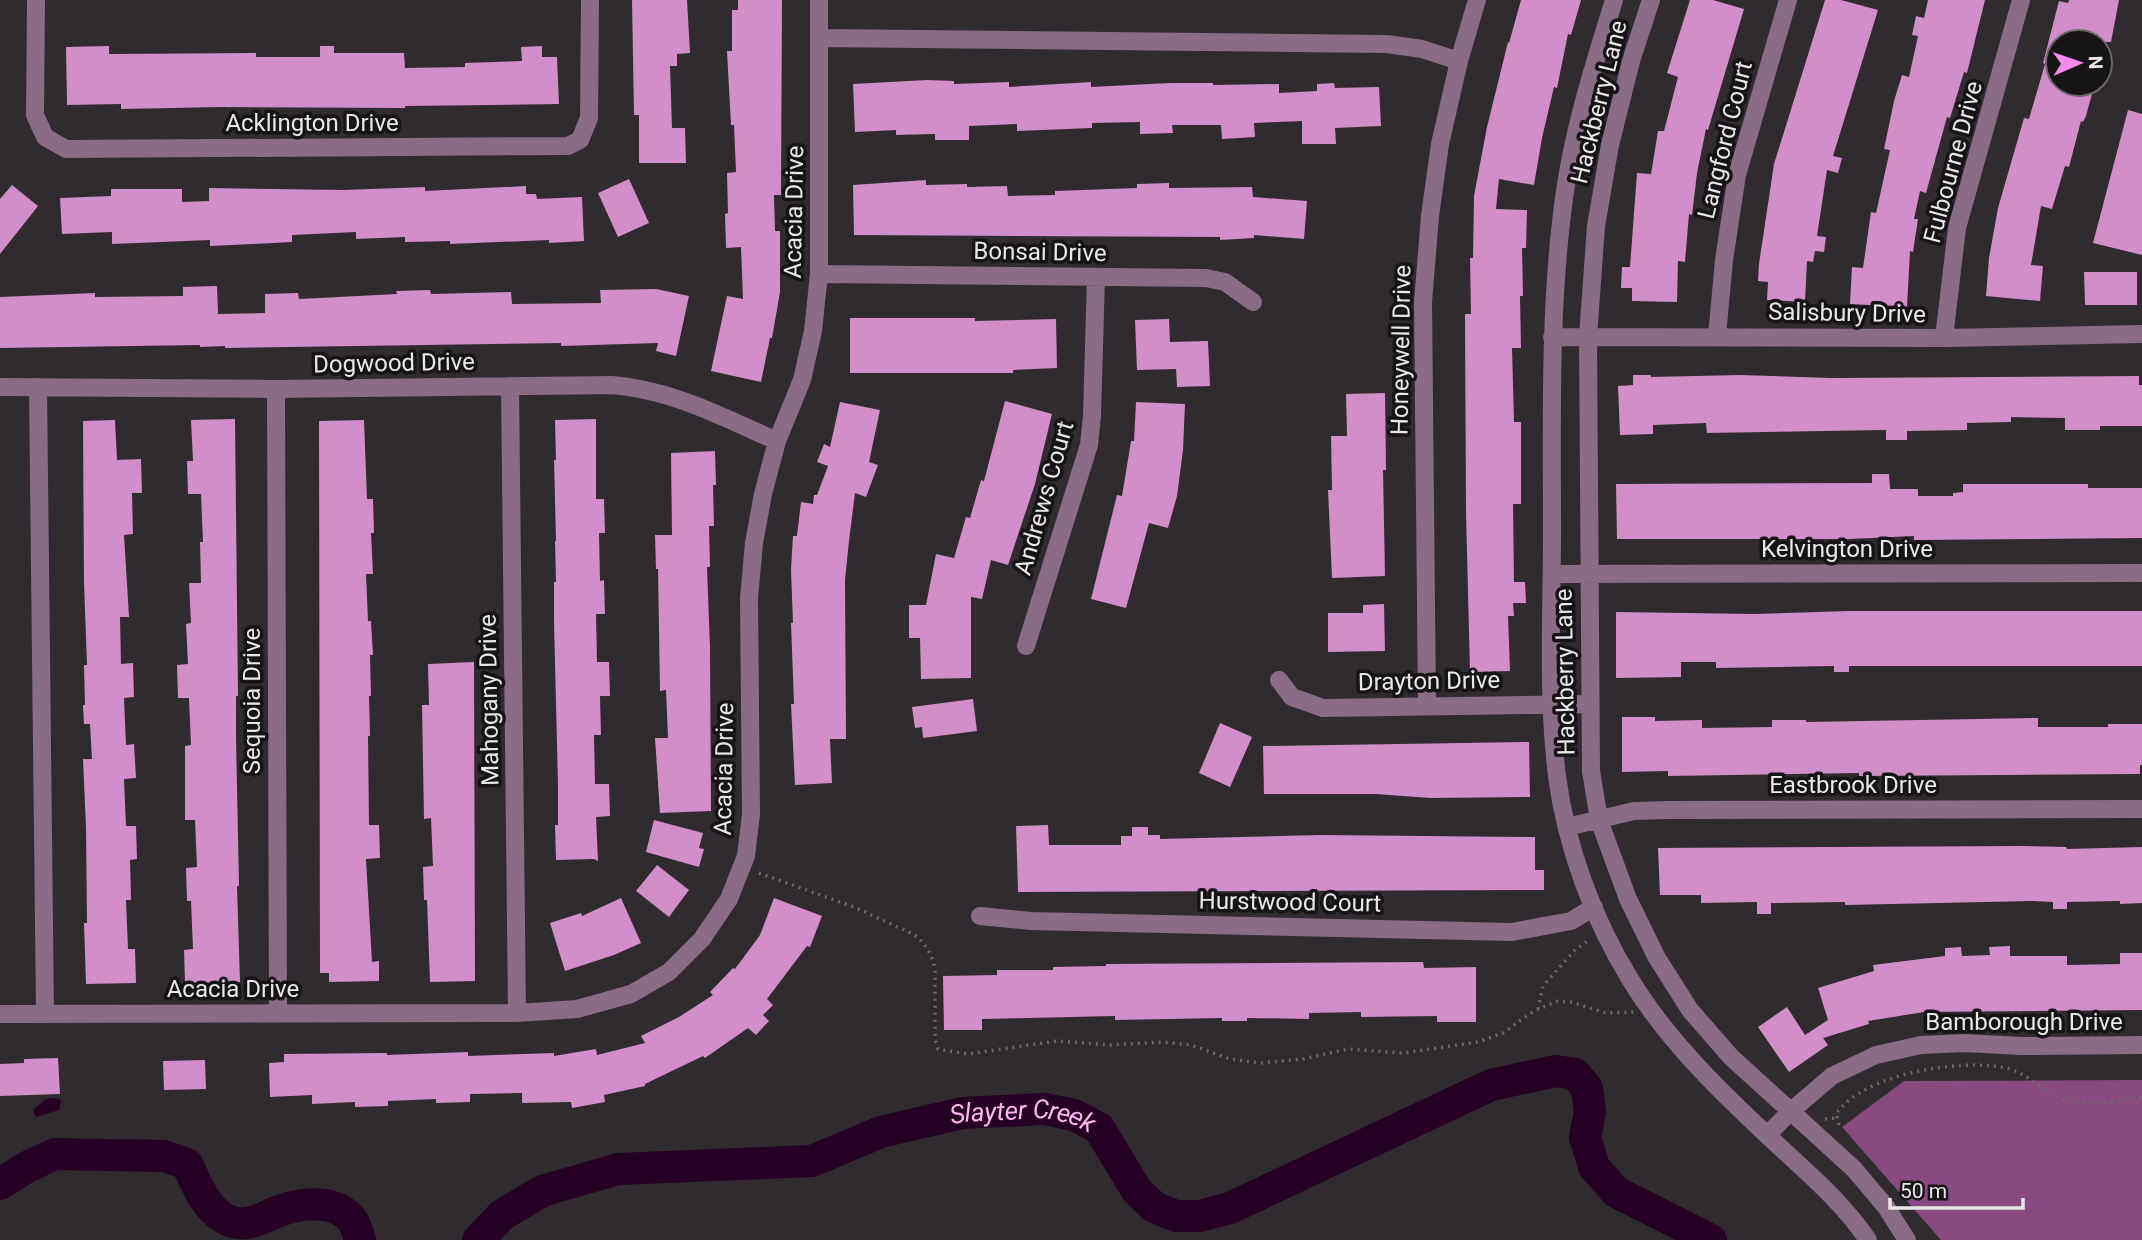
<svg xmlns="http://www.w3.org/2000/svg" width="2142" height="1240" font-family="Roboto,sans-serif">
  <rect width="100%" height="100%" fill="#2f2b2e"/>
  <path fill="#884a80" d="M2142,1080V1240H1941L1842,1127L1904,1081Z"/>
  <path fill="#250022" d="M53,1098L61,1100L59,1110L36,1117L33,1110L46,1099Z"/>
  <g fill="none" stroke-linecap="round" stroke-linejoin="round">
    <g stroke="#250022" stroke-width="32">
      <path d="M0,1184L27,1167L55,1154L164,1156L187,1164C196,1183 204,1205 222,1217C245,1232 261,1217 282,1210C304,1202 337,1200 352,1220C356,1225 358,1234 360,1240"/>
      <path id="s1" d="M478,1240L502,1215L542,1191L618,1169L812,1161L881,1132L962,1113L1044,1109L1074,1115L1099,1128L1137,1191L1154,1207L1176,1216H1200L1230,1208L1491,1085L1556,1071L1575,1074L1587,1088L1590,1112L1585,1137L1594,1167L1616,1192L1711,1240"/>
    </g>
  </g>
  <path fill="#d28ec8" d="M632,0H687L690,53L677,54V66H670L672,128H685L686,163H639V115H634Z
    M738,0H782L781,195H774L775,231H780V292L772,338H770L761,382L711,371L727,296L743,299L741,247L726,248L725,214L728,213L727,173L736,172L734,125H731L727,51H732V10H738Z
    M1521,0H1581L1571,35L1568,34L1557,88L1554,87L1542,138L1534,185L1499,179L1496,209L1527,210L1526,248H1522L1523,296H1520L1521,348H1512L1514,422H1521V504H1513L1514,582H1525L1526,603H1513L1514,616H1508L1510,671L1470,672L1466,512L1465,314H1471L1470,258H1473L1474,196L1487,127L1508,42L1509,43Z
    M1690,0H1713L1744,9L1708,130L1706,129L1697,173L1692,215L1689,214L1685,262L1678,261L1677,302L1632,301V288H1621L1622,267H1630L1637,173L1651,174L1658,131H1664L1678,77L1667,73Z
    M1825,0H1841L1878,10L1833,156L1842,158L1838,173L1827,170L1817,236L1826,237L1824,252L1815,251L1813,262L1807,261L1805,302L1767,300L1768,282L1758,281L1759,264L1774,164Z
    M1928,0H1985L1967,73L1964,72L1950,118L1947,117L1926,193L1920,191L1914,219H1918L1913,252L1910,251L1907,307L1850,304L1852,267L1863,268L1871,212L1876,213L1890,150L1884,149L1894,101L1902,75L1909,77L1918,36L1912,35L1916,16L1924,18Z
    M2069,0H2119L2111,42H2058V84H2071L2093,90L2086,116L2083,122L2081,121L2069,167L2065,166L2052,209L2041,206L2031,265L2043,266L2040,301L1986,296L1989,258L1998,208L2024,118L2029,119L2045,64L2043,63L2059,1L2068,3Z
    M109,46V54L256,53V57H320V46H334V53H404L405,68L465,67V63L522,61L521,47L542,46V57H557L559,104L405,106V108L221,107L121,109V104L67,105L66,47Z
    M927,80L954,81V84L1009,82V87L1091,82V87L1170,83H1213V85L1279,84V93L1317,91V84L1334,83L1335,88L1379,87L1381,126L1335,128L1336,144H1302V121L1254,123L1255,137L1222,139L1221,125H1172L1173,133L1140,134V122L1092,123V128L1017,131V124L969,126V140H935V134L896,135V130L855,132L853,84Z
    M2128,110L2142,114V255L2093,243Z
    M629,179L649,223L618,237L598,193Z
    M926,180V185L967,184V187L1007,186L1008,196L1055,195V191L1137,188V184L1169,183V188L1252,187L1253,197L1307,201L1304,239L1254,235V238L1220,240V237L854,235L853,185Z
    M12,185L38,206L0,254V199Z
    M526,186V194H536L537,199L582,197L584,241L549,243V240L450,244V241L405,242V237L356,239V232L292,235V242L232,245L210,246V240L112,244V232L62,234L60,198L111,196V189H182V202L209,201V188L344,190L425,187V191Z
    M2084,272H2137V305H2085Z
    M217,286L218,314L265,313V294L298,293L299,299L397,294L396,291L430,290L431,294L511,292L512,304L601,303L600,290L656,289L689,296L676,356L656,351L658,343L561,346V343L225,348V346L200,347V345L0,348V297L95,293V297L183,296V287Z
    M850,318H975V321L1056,319L1057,368L1013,370V373H850Z
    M1169,319L1170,342L1208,341L1210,386L1177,387L1176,369L1137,370L1135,320Z
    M1633,375H1651V377L1740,375L1831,378L2139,376V385H2142V426H2100V430H2065V418L2011,417V422L1967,423V430L1907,431V440H1886V430L1707,433L1706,423L1653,425V434L1620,435L1618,386L1633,385Z
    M1385,393L1386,470H1383L1385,576L1332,578L1328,490H1332L1331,436H1347L1346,394Z
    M1005,401L1052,414L1035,484L1008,565L991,560L982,599L971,597V678L921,679L920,638H909V605H926L936,554L954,558L966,517L970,518L981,480L984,481Z
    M840,402L880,410L869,462L878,465L866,497L855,493L849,541L845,580L846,739H830L832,783L795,785L791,704H794L791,623H793L791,570L793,536H797L801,502L813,504L814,495H817L828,466L817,462L824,444L830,447Z
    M1136,402L1185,404L1183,450L1177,496L1168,528L1149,523L1126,608L1091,599L1117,495L1122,496L1131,441H1134Z
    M235,419L238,696H236V737L239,886H237L240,982L185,984L184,950L193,949L191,901H187L186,868L197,867L195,820H185V746L191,745L189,698H178L177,665L188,664L186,624L191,623L189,583H201L200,542H203L201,494H188L187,461H193L191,420Z
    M596,419V499H604L605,533H599L600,581L604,580L605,614H596L597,662H609L610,696H600L601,735H594L595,784H609L610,816L596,817L598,861L594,859L556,860L555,825H558V785L554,622V582H556L555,541H556L554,460H556L555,420Z
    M115,420L117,460L141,459L142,493H132L133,534L124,535L129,617H120L121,664L133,663L134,697L124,698L126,745L134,744L136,778L124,779L126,826H136L137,859L130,860L131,900H126L128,949H135L136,983L86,984L84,923H87L86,828L83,759H92L90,724H84L83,705H85L84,665H87L84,583L83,421Z
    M364,420L367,499H373L374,533H371L373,574H366L368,621H371L373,655H370L371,696H369L370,736H368L369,825H379L380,858L366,859L372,962L379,961V981L329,982V973H320L319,421Z
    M715,451L716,485H713L714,526H709L710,567H707L710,648L711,811L660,813L655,738H668L666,690L660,691L658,569H656L655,535H672L671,453Z
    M1872,474H1889L1890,489H1918V496H1953V493L1963,492V484H2088V488H2142V538L1914,540V536L1849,539H1617L1616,484L1872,483Z
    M1384,604L1385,651L1328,652V613H1363V605Z
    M1848,611H2142V666H1849V672H1834V666L1716,668V662H1681V677L1616,678V612L1754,614Z
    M474,662L475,981L430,982L427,900H424L423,867L433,866L431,818L424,819L422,705H429L428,664Z
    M973,699L977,731L923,738L922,727L915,728L912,707Z
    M1622,717H1655V721L1702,720V728L1772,727V720H1806V722L2038,718V727H2108V724H2142V765H2140V774L1859,776V773L1668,776V771L1622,772Z
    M1220,723L1252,737L1230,787L1199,773Z
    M1529,742L1530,797L1430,798L1376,794H1264L1263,746Z
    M654,820L703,833L699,848L704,849L699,867L646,852Z
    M1048,825L1049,845H1121V836H1132V827H1148V835H1160V839L1321,835L1535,837V870H1544V890L1018,892L1016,826Z
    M2024,846L2066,847L2067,849L2142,847V903L2120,904V901L2067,902V909H2053V902L2032,901L1845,905V902L1771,903V914H1757V902L1701,903V895H1660L1658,848Z
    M657,865L689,890L669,917L636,891Z
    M621,898L641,943L614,955L565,971L550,923L581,913L582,916Z
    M774,898L822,916L810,947L807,946L767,999L773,1005L763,1015L769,1021L756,1035L748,1028L705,1058L703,1056L645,1084V1086L604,1095L605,1102L572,1108L571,1102L522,1103V1093L470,1094V1102L436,1103V1099L388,1101V1106L355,1107V1102L312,1104V1095L270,1097L269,1063L284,1062V1054L387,1053V1055L468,1052V1056L554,1053V1056L596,1049L597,1055L645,1043L641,1036L679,1017L713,995L710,992L733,968L735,969L760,935Z
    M2010,946V956H2067V965L2120,964V953H2142V1010L1924,1012L1868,1021L1869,1024L1823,1038L1828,1045L1789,1072L1758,1027L1787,1007L1805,1035L1828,1020L1818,988L1874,971L1873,965L1945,956V948L1961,947L1962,956L1990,955L1989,947Z
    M1423,962L1424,968L1476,967V1022H1437V1016L1361,1017V1012L1309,1013V1019L1247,1018V1021H1222V1018L1115,1020V1016L982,1019V1030H944L943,976L997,975V970H1053V967L1106,966V964Z
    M58,1058L60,1094L0,1096V1064L24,1063V1059Z
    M205,1060L206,1089L164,1090L163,1061Z"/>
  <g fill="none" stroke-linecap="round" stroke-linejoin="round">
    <path stroke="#6d6a6c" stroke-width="3.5" stroke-dasharray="2 5" stroke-linecap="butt" d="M759,873L854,907L915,935C926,945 932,954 935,969V1039L938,1049L967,1054L1058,1041L1110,1045L1164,1042L1191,1045L1230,1059L1260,1063L1303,1059L1348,1049L1403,1053L1478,1042L1503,1033L1534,1011L1558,1001L1571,1002L1606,1013L1634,1012
      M1538,1009L1543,986L1575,950L1589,940
      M1825,1119L1836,1118
      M1839,1125L1836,1114C1863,1074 1960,1058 2006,1068C2024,1072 2037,1085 2053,1094C2078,1109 2114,1102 2142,1097"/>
    <path stroke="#896d85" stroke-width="18" d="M36,0L35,115L45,137L66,149L568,146L580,140L589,118L590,0
      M1614,0C1594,65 1573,130 1564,198C1549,308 1552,420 1552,531C1552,612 1547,695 1557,776C1566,846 1593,919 1630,979C1667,1040 1718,1089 1769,1137C1804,1170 1841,1200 1868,1240
      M1651,0L1631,61L1610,145L1596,226L1588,337L1591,771L1599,820L1628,899L1657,958L1690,1010L1731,1057L1854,1169L1886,1207L1907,1240
      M819,38L1387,44L1422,49L1459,61
      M819,274L1206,278L1225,282L1253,302
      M1717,336L1724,260L1737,175L1788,0
      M1552,337L1944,338L2142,334
      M1944,338L1957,228L2021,0
      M510,386L517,1013
      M0,387L276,389L612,385C673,390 722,417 777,441
      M38,387L45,1014
      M276,389L278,1013
      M1552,574L2142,573
      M1026,646L1089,445L1092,416L1096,277
      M1279,680L1292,697L1323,708L1590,704
      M1427,706L1423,302L1430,216L1440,144L1459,61L1477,0
      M1567,827L1634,811L1669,810L2142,809
      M980,916L1031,921L1512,932L1571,921L1594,907
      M0,1014L517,1013L577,1009L631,994L669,972L702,939L729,899L746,856L751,814L749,598L754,543L763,494L777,441L802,380L813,331L819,274V0
      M1767,1135L1791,1111L1832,1076L1876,1055L1921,1045L1964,1043L2021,1046L2142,1045"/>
  </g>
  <g text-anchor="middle" stroke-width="7" stroke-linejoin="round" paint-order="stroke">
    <g font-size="24" fill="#eae7e9" stroke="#161416">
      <text transform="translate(1599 102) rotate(-76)" y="8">Hackberry Lane</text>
      <text x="312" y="131">Acklington Drive</text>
      <text transform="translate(1725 140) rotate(-76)" y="8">Langford Court</text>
      <text transform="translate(1953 162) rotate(-75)" y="8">Fulbourne Drive</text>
      <text transform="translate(794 212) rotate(-89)" y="8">Acacia Drive</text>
      <text transform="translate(1040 252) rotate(1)" y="8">Bonsai Drive</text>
      <text transform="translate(1847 313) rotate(1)" y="8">Salisbury Drive</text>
      <text transform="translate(1401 350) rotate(-89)" y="8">Honeywell Drive</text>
      <text transform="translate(394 363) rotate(-1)" y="8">Dogwood Drive</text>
      <text transform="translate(1044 498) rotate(-74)" y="8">Andrews Court</text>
      <text x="1847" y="557">Kelvington Drive</text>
      <text transform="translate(1565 672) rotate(-91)" y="8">Hackberry Lane</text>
      <text transform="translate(1429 681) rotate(-1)" y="8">Drayton Drive</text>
      <text transform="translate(489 700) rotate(-91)" y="8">Mahogany Drive</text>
      <text transform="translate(252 701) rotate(-90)" y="8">Sequoia Drive</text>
      <text transform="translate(724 769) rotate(-89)" y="8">Acacia Drive</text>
      <text x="1853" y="793">Eastbrook Drive</text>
      <text transform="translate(1290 902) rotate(1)" y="8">Hurstwood Court</text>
      <text x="233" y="997">Acacia Drive</text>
      <text x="2024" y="1030">Bamborough Drive</text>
    </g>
    <g font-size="26" font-style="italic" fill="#fdb6f2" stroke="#161416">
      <text dy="9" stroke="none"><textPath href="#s1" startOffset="574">Slayter Creek</textPath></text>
    </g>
  </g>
  <g transform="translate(2079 63) rotate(88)"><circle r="33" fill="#161416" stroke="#6b686a" stroke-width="2"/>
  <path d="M0-5L12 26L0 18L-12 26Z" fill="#f888ea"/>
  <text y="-10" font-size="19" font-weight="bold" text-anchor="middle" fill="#eae7e9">N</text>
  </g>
  <path d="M1890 1198v10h133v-10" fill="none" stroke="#eae7e9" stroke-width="3.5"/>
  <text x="1900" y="1198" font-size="21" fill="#eae7e9" stroke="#161416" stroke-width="5" paint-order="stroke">50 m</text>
</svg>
